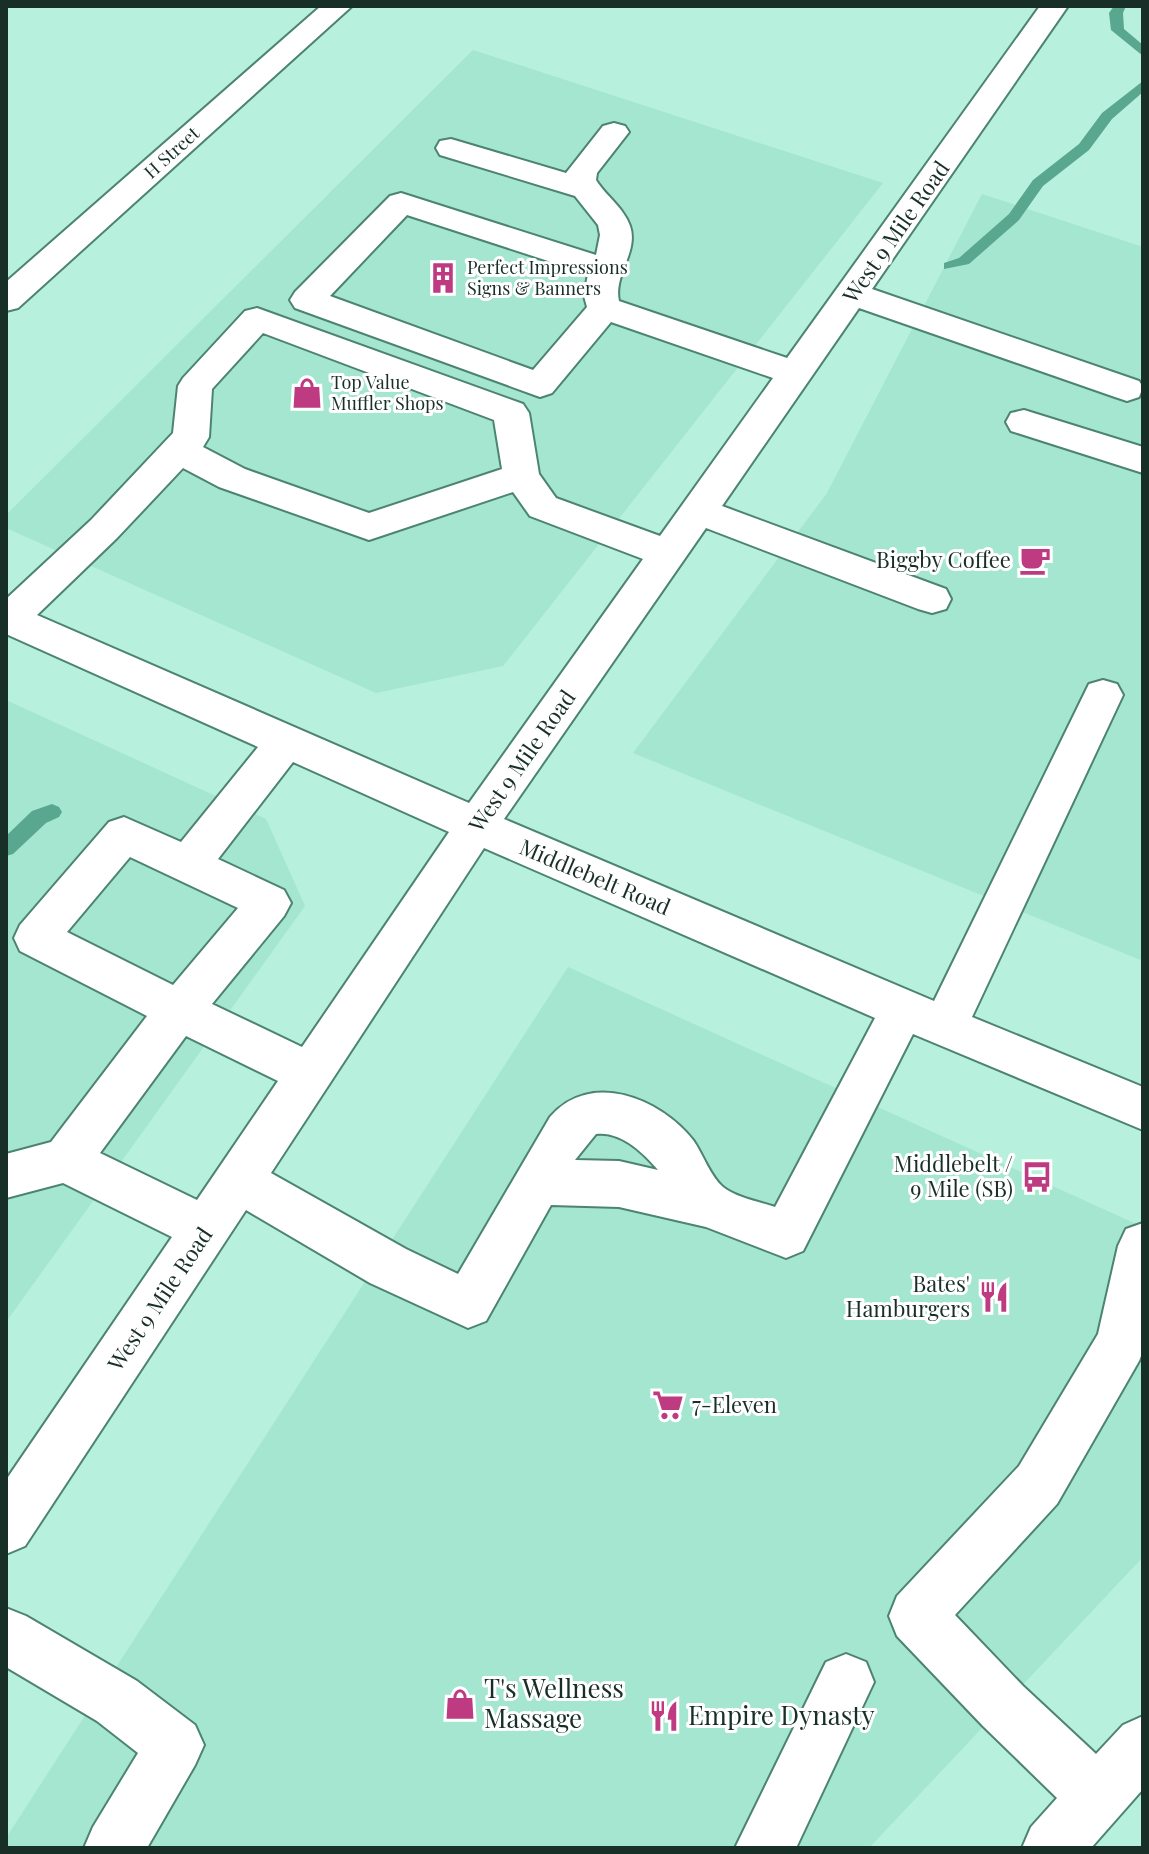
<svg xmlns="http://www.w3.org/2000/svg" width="1149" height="1854" font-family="'Playfair Display',serif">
  <rect width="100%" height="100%" fill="#b7f0dc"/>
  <path fill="#a4e6d0" d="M473,50L883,183L503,666L376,693L6,528V515Z
    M982,194L1143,247V961L633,753L827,493Z
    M6,700L266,819L305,906L6,1322Z
    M568,967L1143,1227V1557L869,1848H6V1838Z"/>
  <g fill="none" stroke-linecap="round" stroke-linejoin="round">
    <path fill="#59a78f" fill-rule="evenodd" d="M1114,6H1126L1123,13L1124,29L1143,45V56L1111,30L1109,13Z
      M1143,81V92L1112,119L1089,150L1043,186L1019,220L969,264L944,269V263L959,258L1009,214L1033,180L1079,144L1102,113Z
      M52,804L59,807L62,812L59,817L46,823L13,854L6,856V836L32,811Z"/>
    <defs>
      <path id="minor" d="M321,6H352L18,308L6,311V282Z
        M1040,6H1068L872,289L1139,381L1143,387L1139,397L1127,401L1115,397L859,308L722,506L946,589L951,599L946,609L932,613L918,609L706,528L504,819L934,1001L1089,684L1103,680L1117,684L1123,695L972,1017L1143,1087V1130L913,1034L803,1251L786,1258L706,1227L619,1207L551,1205L486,1321L468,1328L370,1283L246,1210L25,1546L6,1554V1480L172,1237L63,1183L6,1198V1154L51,1142L147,1016L20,951L14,938L20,925L109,822L124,817L181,842L258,747L6,634V599L91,520L173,433L178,386L183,378L245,311L257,308L523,404L529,413L539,474L556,498L660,536L773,378L611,322L552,393L540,397L295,308L290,300L295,292L390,196L401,193L596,255L600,235L598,225L575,196L440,155L436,148L440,141L451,139L566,173L603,126L614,123L625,126L629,132L597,173L596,180C606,196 624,208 630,226C639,252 613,275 619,301L787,358ZM407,215L588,274L584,296L587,307L533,370L330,296ZM263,333L494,420L502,469L369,513L245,469L203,447L209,437L212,389ZM183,468L219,487L369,540L513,492L530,516L643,559L469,803L37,615L117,538ZM293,762L449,832L302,1047L212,1004L284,916L291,903L284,890L218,859ZM484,848L875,1018L775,1207C760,1202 735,1197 723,1187C710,1176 703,1154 693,1140C660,1098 590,1070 550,1117L458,1274L406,1249L271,1173ZM130,857L238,908L173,985L67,932ZM186,1036L278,1081L197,1200L100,1153ZM596,1134C620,1131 643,1152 658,1170L619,1161L575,1160Z
        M1024,410L1143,447V473L1011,431L1006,422L1011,413Z
        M1143,1223V1351L1139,1361L1057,1504L955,1615L1023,1686L1096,1754L1123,1725L1143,1716V1789L1091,1848H1022L1031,1827L1057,1798L983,1726L897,1636L889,1616L897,1596L1019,1466L1098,1334L1118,1246L1126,1229Z
        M6,1608L26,1616L137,1681L195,1725L204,1745L195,1765L147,1848H84L93,1827L138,1753L97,1721L6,1667Z
        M846,1654L866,1662L874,1682L796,1848H735L826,1662Z"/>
    </defs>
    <use href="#minor" stroke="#4c8371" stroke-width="4"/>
    <use href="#minor" fill="#fff" fill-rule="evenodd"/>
  </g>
  <defs>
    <symbol id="building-bare" viewBox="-9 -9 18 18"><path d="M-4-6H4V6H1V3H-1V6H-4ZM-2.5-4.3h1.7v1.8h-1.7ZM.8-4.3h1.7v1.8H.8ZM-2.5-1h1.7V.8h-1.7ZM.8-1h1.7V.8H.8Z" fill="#be3b81" stroke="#fff" stroke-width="2.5" paint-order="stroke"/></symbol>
    <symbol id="shop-bare" viewBox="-9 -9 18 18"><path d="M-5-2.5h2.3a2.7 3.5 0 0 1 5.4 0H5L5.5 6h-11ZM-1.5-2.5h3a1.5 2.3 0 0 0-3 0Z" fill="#be3b81" stroke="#fff" stroke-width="2.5" paint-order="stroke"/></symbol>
    <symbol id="cafe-bare" viewBox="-9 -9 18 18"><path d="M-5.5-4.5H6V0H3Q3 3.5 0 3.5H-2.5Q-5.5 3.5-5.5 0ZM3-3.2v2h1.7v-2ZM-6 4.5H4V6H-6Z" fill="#be3b81" stroke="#fff" stroke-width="2.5" paint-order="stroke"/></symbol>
    <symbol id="bus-bare" viewBox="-9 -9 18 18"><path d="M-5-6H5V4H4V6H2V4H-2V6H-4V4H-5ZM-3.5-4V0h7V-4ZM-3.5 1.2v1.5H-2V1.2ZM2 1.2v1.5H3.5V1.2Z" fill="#be3b81" stroke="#fff" stroke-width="2.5" paint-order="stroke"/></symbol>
    <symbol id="restaurant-bare" viewBox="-9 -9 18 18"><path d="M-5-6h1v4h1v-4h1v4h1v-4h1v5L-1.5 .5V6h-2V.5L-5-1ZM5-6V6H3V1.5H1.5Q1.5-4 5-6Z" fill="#be3b81" stroke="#fff" stroke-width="2.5" paint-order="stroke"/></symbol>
    <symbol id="supermarket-bare" viewBox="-9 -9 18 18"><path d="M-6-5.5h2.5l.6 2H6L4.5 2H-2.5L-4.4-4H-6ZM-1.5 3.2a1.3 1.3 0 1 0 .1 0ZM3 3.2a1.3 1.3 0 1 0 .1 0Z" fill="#be3b81" stroke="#fff" stroke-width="2.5" paint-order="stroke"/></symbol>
  </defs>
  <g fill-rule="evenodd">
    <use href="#building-bare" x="421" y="256" width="44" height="44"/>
    <use href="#shop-bare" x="285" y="371" width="44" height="44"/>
    <use href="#cafe-bare" x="1013" y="538" width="44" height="44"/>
    <use href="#bus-bare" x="1015" y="1155" width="44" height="44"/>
    <use href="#restaurant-bare" x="972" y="1275" width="44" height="44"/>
    <use href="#supermarket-bare" x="646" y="1383" width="44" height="44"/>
    <use href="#shop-bare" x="438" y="1682" width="44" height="44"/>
    <use href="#restaurant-bare" x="642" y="1694" width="44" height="44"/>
  </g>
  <g text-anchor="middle" stroke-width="6" stroke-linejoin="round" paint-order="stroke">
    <g font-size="18" fill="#182f28" stroke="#fff">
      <text transform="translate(172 153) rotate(-42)" y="6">H Street</text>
    </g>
    <g font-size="18" fill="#182f28" stroke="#fff" text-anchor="start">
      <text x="467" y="274">Perfect Impressions<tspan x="467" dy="21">Signs &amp; Banners</tspan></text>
      <text x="331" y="389">Top Value<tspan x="331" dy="21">Muffler Shops</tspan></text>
    </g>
    <g font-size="22" fill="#182f28" stroke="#fff">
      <text transform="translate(896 232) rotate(-55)" y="8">West 9 Mile Road</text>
      <text transform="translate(522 761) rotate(-55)" y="8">West 9 Mile Road</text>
      <text transform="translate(595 877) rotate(23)" y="8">Middlebelt Road</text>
      <text transform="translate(160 1299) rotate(-56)" y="8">West 9 Mile Road</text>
    </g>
    <g font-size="22" fill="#182f28" stroke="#fff" text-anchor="end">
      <text x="1011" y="568">Biggby Coffee</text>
      <text x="1013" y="1172">Middlebelt /<tspan x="1013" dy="25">9 Mile (SB)</tspan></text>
      <text x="970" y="1292">Bates'<tspan x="970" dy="25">Hamburgers</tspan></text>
      <text x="692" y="1413" text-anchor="start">7-Eleven</text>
    </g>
    <g font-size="26" fill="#182f28" stroke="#fff" text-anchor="start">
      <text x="484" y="1698">T's Wellness<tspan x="484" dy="30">Massage</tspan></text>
      <text x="688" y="1725">Empire Dynasty</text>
    </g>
  </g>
  <rect width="1149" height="1854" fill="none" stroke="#182f28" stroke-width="16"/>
</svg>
